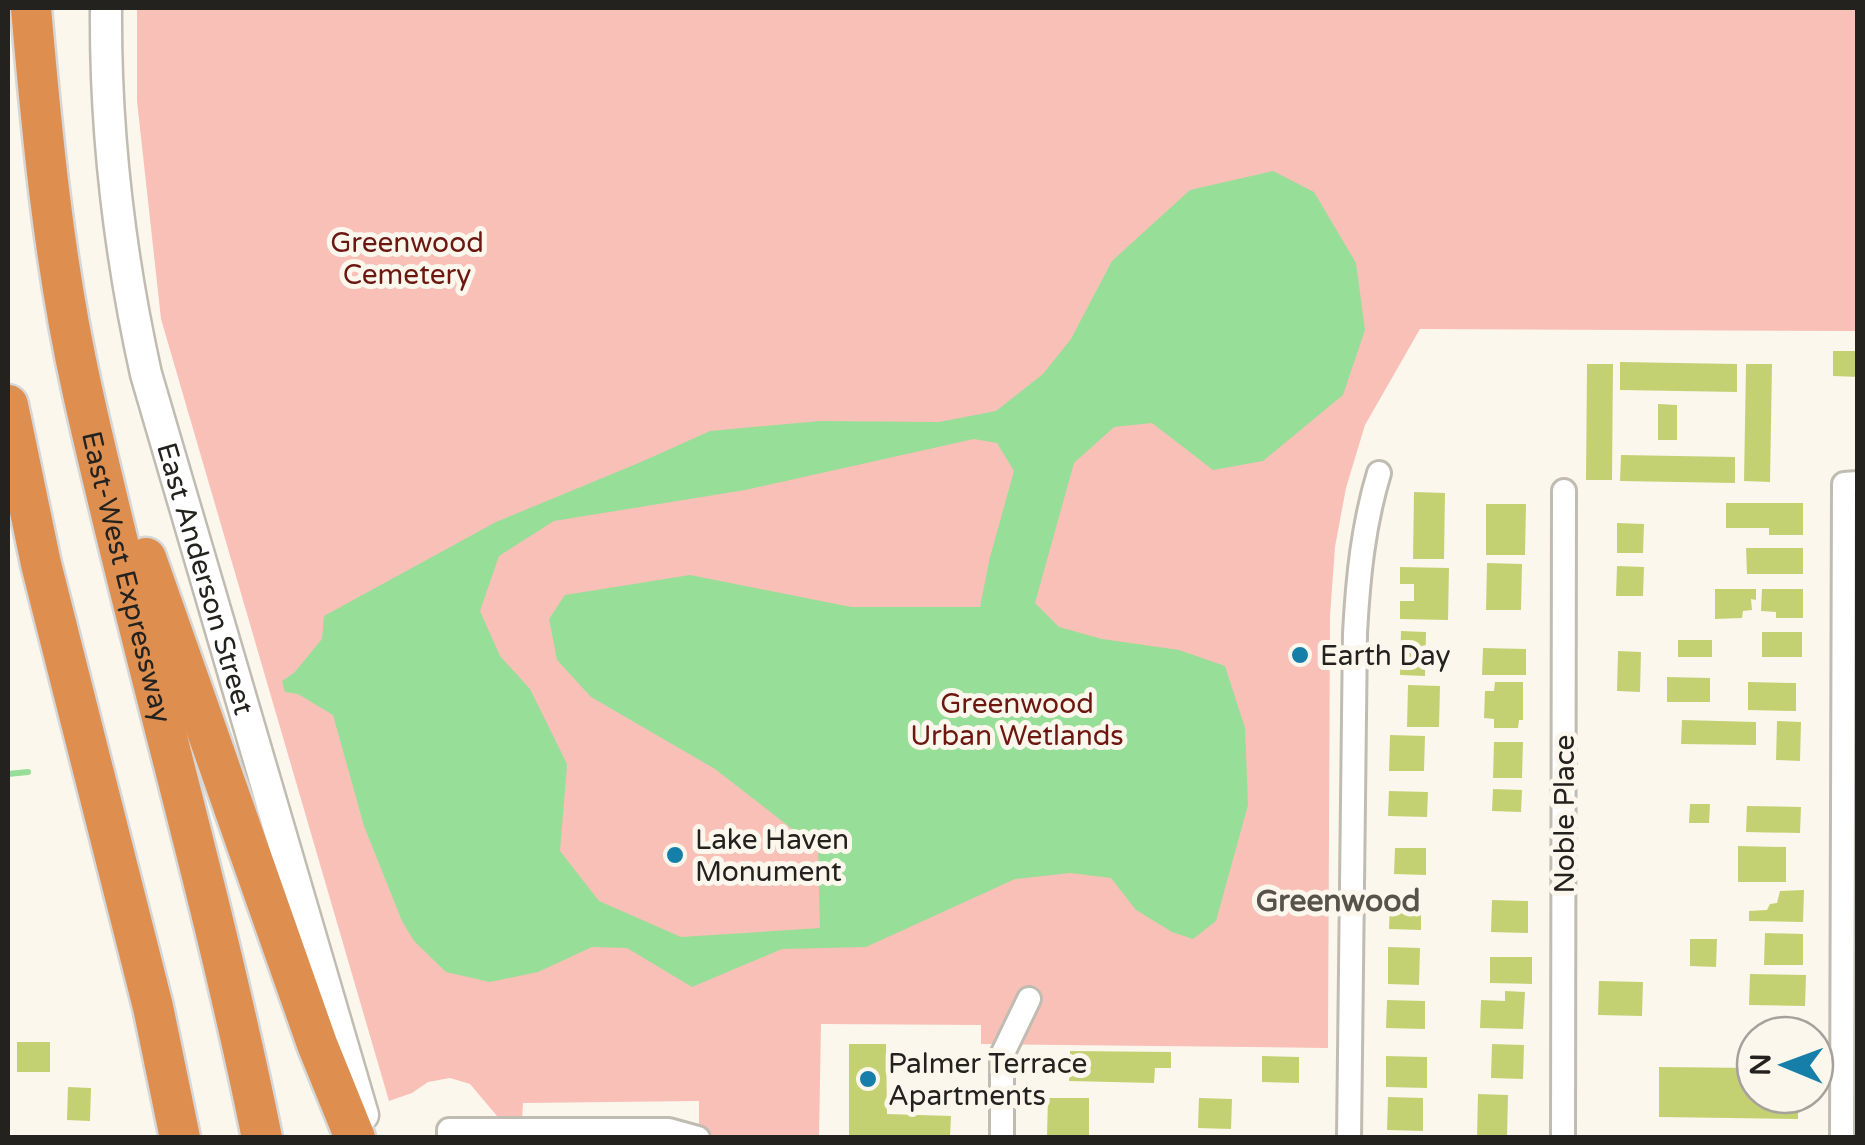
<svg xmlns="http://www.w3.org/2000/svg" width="1865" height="1145" font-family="'Varela Round',sans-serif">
  <rect width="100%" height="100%" fill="#fcf7ed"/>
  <path fill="#f9c0b7" d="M137,8H1857V331L1420,329L1365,425L1346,488L1335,547L1330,616L1328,1048L981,1044V1025L821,1024L819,1137H714L699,1124V1101L523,1103L522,1120L497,1116L470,1084L450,1078L428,1082L412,1093L389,1101L161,319L137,101Z"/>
  <path fill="#97de98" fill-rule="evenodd" d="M1273,171L1314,192L1356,263L1365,330L1343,395L1263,461L1213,470L1152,423L1114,427L1074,463L1035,603L1059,627L1102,639L1179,650L1225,666L1245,728L1248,805L1216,921L1193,939L1172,932L1136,910L1111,878L1070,873L1015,879L866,947L782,949L692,987L627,948L592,947L538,972L490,982L446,972L414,941L402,921L364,826L333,715L298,694L285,692L282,681L294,673L322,639L324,616L496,522L641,462L710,431L820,421L939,422L996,411L1043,374L1071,339L1112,261L1190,190ZM974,439L997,443L1014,471L990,557L980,607H851L690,575L565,595L549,619L557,660L591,697L715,769L818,849L820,928L681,937L599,901L560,851L567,764L530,689L500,656L480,611L499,556L554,521L745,490Z"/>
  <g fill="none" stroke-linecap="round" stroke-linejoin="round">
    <path stroke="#97de98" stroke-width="6" d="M8,774L28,772"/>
  </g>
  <path fill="#c4d173" d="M1833,351H1858V377L1833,376Z
    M1620,362L1737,364V392L1620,390Z
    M1587,364H1613L1612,480H1586Z
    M1746,364H1772L1770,482L1744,481Z
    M1658,404L1677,405V440H1658Z
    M1621,455L1735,457V483L1620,481Z
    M1414,492L1445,493L1444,559H1413Z
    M1726,503H1803V535H1769V528H1726Z
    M1486,504H1526L1525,555H1486Z
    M1617,523L1644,524L1643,553H1617Z
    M1746,548H1803V574H1747Z
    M1487,563L1522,564L1521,610H1486Z
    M1617,566L1644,567L1643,596H1616Z
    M1400,567L1449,568L1448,620L1400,619V601H1414V584H1400Z
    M1715,589H1756V600L1751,599L1752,610L1743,611L1742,618L1715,619Z
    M1762,589H1803V618H1776V612L1761,611Z
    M1401,631L1426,632L1425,676L1400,675Z
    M1762,632H1802V657H1762Z
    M1678,640H1712V657H1678Z
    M1483,648L1526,649V675H1482Z
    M1618,651L1641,652L1640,692L1617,691Z
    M1667,677L1710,678V702H1667Z
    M1495,682H1523V720H1519L1518,728H1494V719L1484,718L1485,691H1494Z
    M1748,682L1796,683V711L1748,710Z
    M1408,685L1440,686L1439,727H1407Z
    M1682,720L1756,722V745L1681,744Z
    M1777,721L1801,722L1800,761L1776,760Z
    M1390,735L1425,736L1424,771H1389Z
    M1494,742H1523L1522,778H1493Z
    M1493,789L1522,790L1521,812L1492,811Z
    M1389,791L1428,792L1427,817L1388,816Z
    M1690,804H1710L1709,823H1689Z
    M1747,806L1801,807L1800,833L1746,832Z
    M1738,846L1786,847V882H1738Z
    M1395,848H1426V875L1394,874Z
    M1804,890L1803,922L1749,921V911L1767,910L1770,904L1777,903L1780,891Z
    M1390,900H1421V930L1389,929Z
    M1492,900L1528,901V933L1491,932Z
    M1765,933L1803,934V965H1764Z
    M1690,939H1717L1716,967L1690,966Z
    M1388,947L1420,948L1419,985L1388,984Z
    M1490,957H1532V984L1490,983Z
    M1750,974L1806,975L1805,1006L1749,1005Z
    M1599,981L1643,982L1642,1016L1598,1015Z
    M1505,991L1525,992L1523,1029L1480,1028L1481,1000L1505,1001Z
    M1387,1000L1425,1001V1029L1386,1028Z
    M17,1042H50V1072H17Z
    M849,1044H886L887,1114L951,1116L950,1138H849Z
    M1492,1044L1524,1045L1523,1079L1491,1078Z
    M1070,1051L1171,1052V1068H1155L1154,1083L1069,1081Z
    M1262,1056L1299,1057V1083L1262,1082Z
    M1386,1056L1427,1057V1088L1386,1087Z
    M1659,1067L1755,1068V1095H1798V1119L1659,1117Z
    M68,1087L91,1088L90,1121L67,1120Z
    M1478,1094L1508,1095L1507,1138H1477Z
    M1388,1097L1423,1098V1131L1387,1130Z
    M1048,1098H1089V1137L1047,1136Z
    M1199,1098L1232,1099L1231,1129L1198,1128Z"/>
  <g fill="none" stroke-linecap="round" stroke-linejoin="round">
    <defs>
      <path id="minor" d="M449,1138V1130H669L698,1138
        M1002,1138V1055L1029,999
        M1349,1138L1355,633C1358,578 1363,526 1379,473
        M1563,1138L1564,491
        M1842,1138L1844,484L1858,483"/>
      <g id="secondary">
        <path id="s1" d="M106,8C105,132 119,252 146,374L363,1115"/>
      </g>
      <g id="motorway">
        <path id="s2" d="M31,8C42,135 54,263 82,389C137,639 211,886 262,1138"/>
        <path d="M8,405L41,564L153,1007L180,1138"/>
        <path d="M146,558L317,1044L355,1138"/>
      </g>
    </defs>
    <use href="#minor" stroke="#c0bcb2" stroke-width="28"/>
    <use href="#secondary" stroke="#c0bcb2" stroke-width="35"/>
    <use href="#motorway" stroke="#d8d7d7" stroke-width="45"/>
    <use href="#minor" stroke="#fff" stroke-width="22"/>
    <use href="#secondary" stroke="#fff" stroke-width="30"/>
    <use href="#motorway" stroke="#de8f50" stroke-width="40"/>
  </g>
  <g fill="#167fa9" stroke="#fcf7ed" stroke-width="4">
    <circle cx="1300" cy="655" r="10"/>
    <circle cx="675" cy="855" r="10"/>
    <circle cx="868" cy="1079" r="10"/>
  </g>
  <g text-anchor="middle" stroke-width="10" stroke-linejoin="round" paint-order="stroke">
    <g font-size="28" fill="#6d1711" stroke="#fcf7ed">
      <text x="407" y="252">Greenwood<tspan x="407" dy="32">Cemetery</tspan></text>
      <text x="1017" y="713">Greenwood<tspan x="1017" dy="32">Urban Wetlands</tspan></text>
    </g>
    <g font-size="28" fill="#24221f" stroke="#fcf7ed">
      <text dy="10" stroke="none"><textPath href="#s2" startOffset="578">East-West Expressway</textPath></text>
      <text dy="10" stroke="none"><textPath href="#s1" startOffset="582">East Anderson Street</textPath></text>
      <text transform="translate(1564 814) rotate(-90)" y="10">Noble Place</text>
    </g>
    <g font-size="28" fill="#24221f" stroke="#fcf7ed" text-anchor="start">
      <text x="1320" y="665">Earth Day</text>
      <text x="695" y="849">Lake Haven<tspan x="695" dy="32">Monument</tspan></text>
      <text x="888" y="1073">Palmer Terrace<tspan x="888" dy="32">Apartments</tspan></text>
    </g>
    <g font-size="30" font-weight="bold" fill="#57534b" stroke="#fcf7ed">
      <text x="1338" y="911">Greenwood</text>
    </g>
  </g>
  <rect width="1865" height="1145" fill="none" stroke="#24221f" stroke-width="20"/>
  <g transform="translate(1785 1065) rotate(271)"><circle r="48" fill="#fcf7ed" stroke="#a6a29b" stroke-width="2.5"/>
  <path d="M0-8L18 38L0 25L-18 38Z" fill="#167fa9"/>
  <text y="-15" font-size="28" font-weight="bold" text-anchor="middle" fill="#24221f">N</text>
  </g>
</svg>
